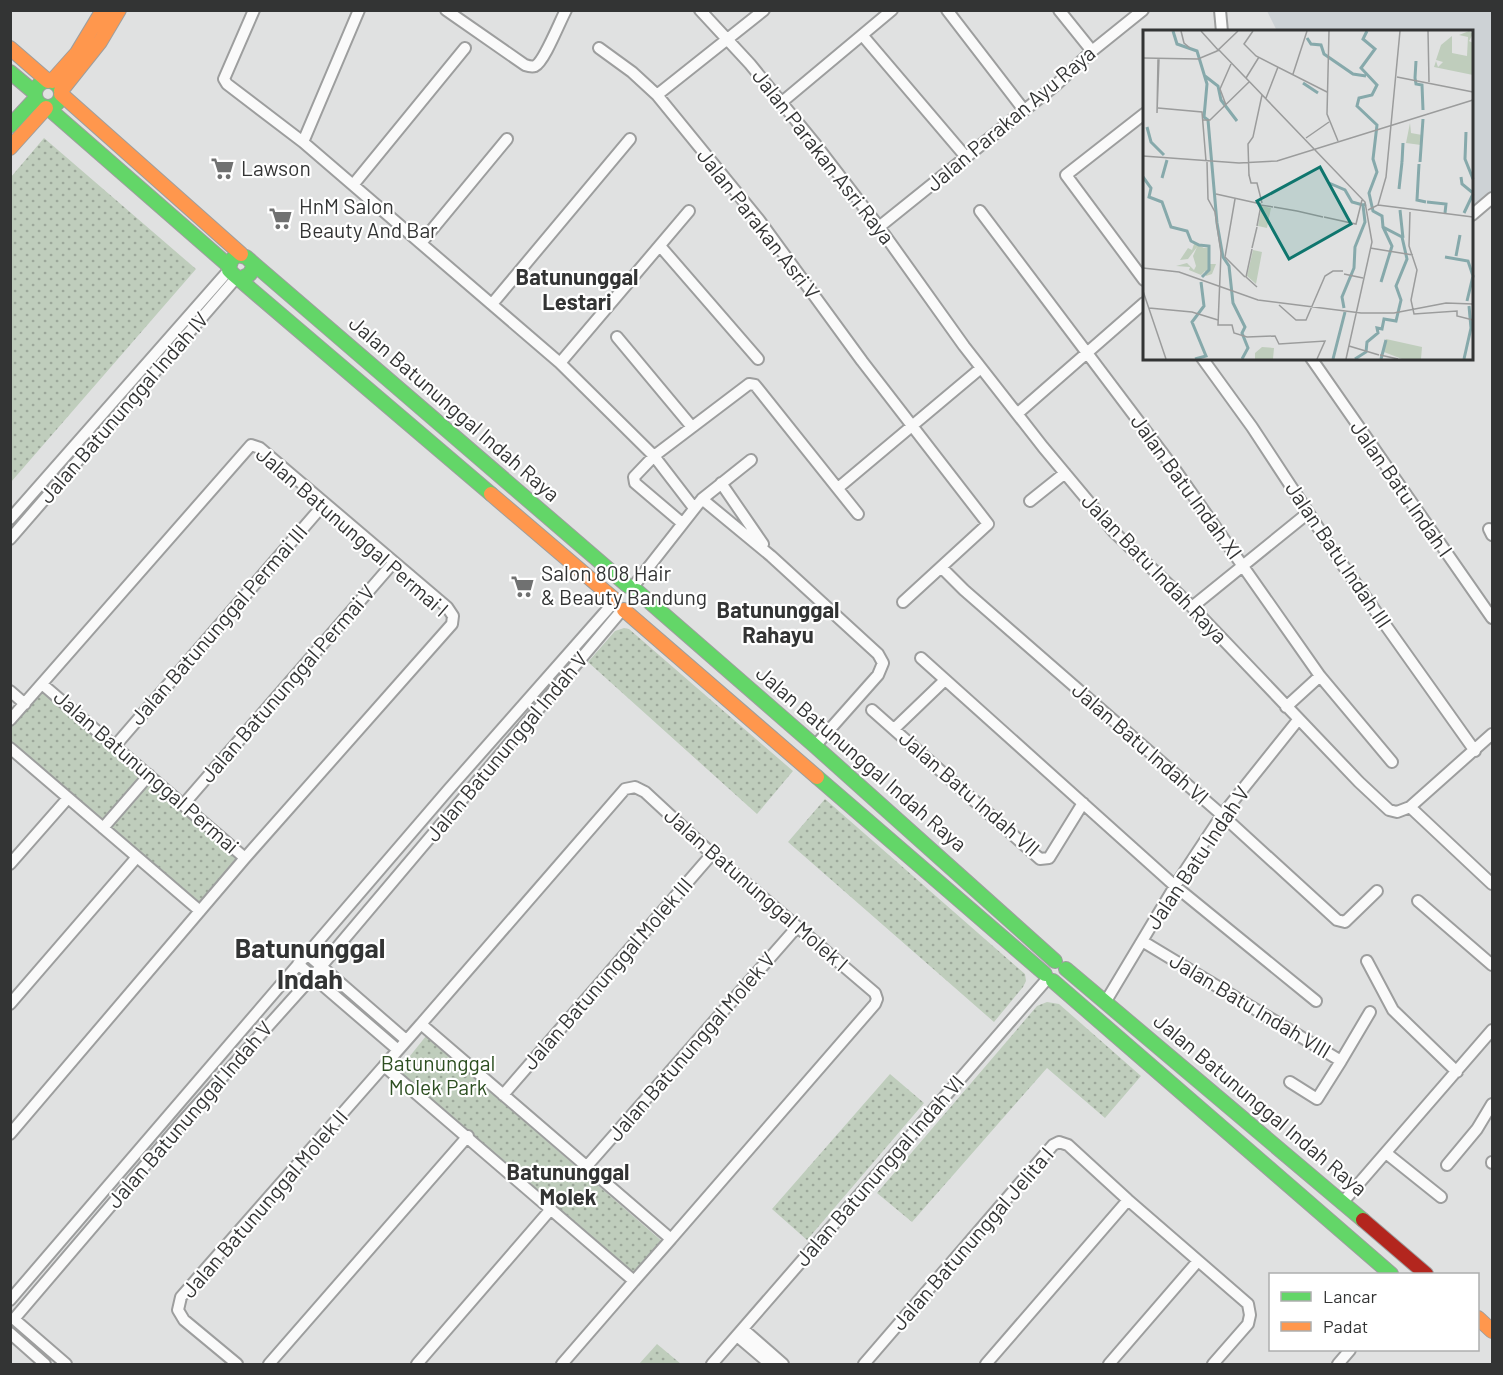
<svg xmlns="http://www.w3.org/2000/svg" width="1503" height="1375" font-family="Barlow,sans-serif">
  <defs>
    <pattern id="grass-dots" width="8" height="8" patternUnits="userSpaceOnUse" patternTransform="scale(1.5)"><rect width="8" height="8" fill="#bfcdbc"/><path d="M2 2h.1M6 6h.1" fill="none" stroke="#9ca79a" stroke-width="1.8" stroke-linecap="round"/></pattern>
  </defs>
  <rect width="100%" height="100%" fill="#e0e1e1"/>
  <path fill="#cdd2d5" d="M1267,11H1492V192L1472,210V32L1277,31Z"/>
  <path fill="url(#grass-dots)" d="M44,138L196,269L11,482V177Z
    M624,628L629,629L793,771L757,814L588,662L615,631Z
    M43,685L245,861L202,909L11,746V723Z
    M825,799L1025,974L1026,981L1023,987L994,1022L788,842Z
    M1047,1002L1059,1004L1141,1076L1105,1118L1047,1068L912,1222L877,1193L1037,1006Z
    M426,1036L663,1242L634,1276L398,1071Z
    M890,1074L924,1103L807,1240L772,1209Z
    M657,1344L681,1364H639Z"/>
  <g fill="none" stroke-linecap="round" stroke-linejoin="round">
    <defs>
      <path id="street" d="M254,10L224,79L227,84L303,142L560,363L654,456L694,508
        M446,10L525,65C528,66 532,67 535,66C544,62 560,21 566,10
        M700,10L750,64L816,145L879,227L964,346L1043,447L1114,532L1192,607L1359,782L1389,810L1397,812L1410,807L1492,734
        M947,10L1024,110
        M1059,10L1092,51
        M1220,10L1222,32
        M863,36L966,157
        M599,48L632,72L657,95L759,220L862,361L988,524L903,602
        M657,95L764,10
        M782,102L892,10
        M1144,114L1066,175L1144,280
        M303,142L359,10
        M353,185L465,48
        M980,211L1176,471L1320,676L1392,762
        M1472,215L1492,198
        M879,227L1057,84L1092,51L1143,10
        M421,243L507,139
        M660,246L758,359
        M492,304L630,139
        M617,337L692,427
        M1202,358L1252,427L1342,564L1475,751
        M1311,358L1492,618
        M560,363L689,211
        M1017,414L1144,303
        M721,483L763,544
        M838,488L981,368
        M702,499L771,556L878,654L883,663L878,675L815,746
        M1030,501L1065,473
        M10,519L229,270
        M682,523L635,483L634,477L654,456L749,384L755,385L858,514
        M1489,529L1492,535
        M10,539L237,277
        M942,568L964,590L1222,815L1337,920L1345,922L1377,891
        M633,587L702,499L751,460
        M1192,607L1308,513
        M921,658L1175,886L1316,1001
        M42,684L245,858
        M10,691L25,704
        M1286,707L1320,676
        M872,710L1040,859L1049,858L1083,803
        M10,720L251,445L260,448L447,607L453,616L452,624L245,858L10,1134
        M894,729L945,680
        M115,746L324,504
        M10,748L200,911
        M183,805L393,563
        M1410,807L1492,884
        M103,828L149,775
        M10,864L68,798
        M1418,901L1492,965
        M1142,941L1341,1061L1370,1012
        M307,954L406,1040
        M1367,961L1393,1010L1457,1072
        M298,964L398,1050
        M1106,1001L1175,886L1222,815L1298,720
        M10,1004L137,857
        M421,1024L625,789L635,787L645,792L712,854L875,993L877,999L875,1004L671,1239
        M421,1024L671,1239L634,1281L384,1066Z
        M1290,1082L1317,1099L1341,1061
        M503,1095L712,854
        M1386,1153L1441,1197
        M1492,1163V1162
        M1447,1165L1477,1129L1492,1104
        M587,1166L797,927
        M1342,1203L1492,1030
        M10,1300L449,789L614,602
        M743,1329L783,1364
        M10,1333L45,1364
        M737,1336L770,1364
        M66,1364L14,1319L183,1121L313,976L622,610
        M237,1364L184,1320L178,1310L181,1297L384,1066
        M269,1364L468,1136
        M417,1364L551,1209
        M562,1364L634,1281
        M712,1364L1048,978
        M864,1364L1053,1145L1059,1142L1068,1145L1128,1200L1248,1304L1250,1315L1248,1324L1213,1364
        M986,1364L1128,1200
        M1109,1364L1198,1261
        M1338,1364L1350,1350"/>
      <path id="fast" d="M10,72L35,93
        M35 94a13 13 0 1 1 26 0a13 13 0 1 1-26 0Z
        M48,108L229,266
        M10,126L35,99
        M254,264L628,586
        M240,279L250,274L254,264L246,257L238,255C231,258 230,263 229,270L233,274L491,494
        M637,591L815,746L1055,961
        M817,777L1045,974
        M1066,969L1363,1220
        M1053,981L1391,1274"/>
      <path id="slow" d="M10,48L48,81
        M52,81L77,53L103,10
        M61,91L100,42L119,10
        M61,94L241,254
        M10,148L46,108
        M491,494L614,599
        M624,610L817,777
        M1478,1318L1492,1331"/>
      <path id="jam" d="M1363,1220L1426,1274"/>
    </defs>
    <use href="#street" stroke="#9d9e9e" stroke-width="14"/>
    <use href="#fast" stroke="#9d9e9e" stroke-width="16"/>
    <use href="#slow" stroke="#9d9e9e" stroke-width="16"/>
    <use href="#jam" stroke="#9d9e9e" stroke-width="16"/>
    <use href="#street" stroke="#fafafa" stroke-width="10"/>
    <use href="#fast" stroke="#63d668" stroke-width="14"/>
    <use href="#slow" stroke="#ff974d" stroke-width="14"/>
    <use href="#jam" stroke="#b3261e" stroke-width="14"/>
  </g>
  <defs>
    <symbol id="supermarket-bare" viewBox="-9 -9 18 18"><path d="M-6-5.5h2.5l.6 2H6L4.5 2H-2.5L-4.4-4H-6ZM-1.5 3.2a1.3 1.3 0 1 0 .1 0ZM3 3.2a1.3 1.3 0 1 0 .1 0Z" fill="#707171" stroke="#fff" stroke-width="2.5" paint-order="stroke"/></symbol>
  </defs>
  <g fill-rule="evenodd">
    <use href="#supermarket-bare" x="206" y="152" width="33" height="33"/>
    <use href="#supermarket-bare" x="264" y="202" width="33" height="33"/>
    <use href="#supermarket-bare" x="506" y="570" width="33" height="33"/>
  </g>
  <g text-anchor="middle" stroke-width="4.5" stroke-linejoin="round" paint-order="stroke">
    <g font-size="21" fill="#333434" stroke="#fff">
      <text transform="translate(1011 119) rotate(-40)" y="7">Jalan Parakan Ayu Raya</text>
      <text transform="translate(823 157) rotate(52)" y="7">Jalan Parakan Asri Raya</text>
      <text transform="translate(758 224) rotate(52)" y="7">Jalan Parakan Asri V</text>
      <text transform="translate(124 408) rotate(-49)" y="7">Jalan Batununggal Indah IV</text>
      <text transform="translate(454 409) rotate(41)" y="7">Jalan Batununggal Indah Raya</text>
      <text transform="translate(1186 487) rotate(54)" y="7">Jalan Batu Indah XI</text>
      <text transform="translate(1401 489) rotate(55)" y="7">Jalan Batu Indah I</text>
      <text transform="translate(352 532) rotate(41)" y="7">Jalan Batununggal Permai I</text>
      <text transform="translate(1338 555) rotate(56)" y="7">Jalan Batu Indah III</text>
      <text transform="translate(1154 569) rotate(46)" y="7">Jalan Batu Indah Raya</text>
      <text transform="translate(219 625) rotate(-49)" y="7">Jalan Batununggal Permai III</text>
      <text transform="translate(288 684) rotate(-49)" y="7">Jalan Batununggal Permai V</text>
      <text transform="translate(1140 744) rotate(41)" y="7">Jalan Batu Indah VI</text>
      <text transform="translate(507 747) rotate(-50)" y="7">Jalan Batununggal Indah V</text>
      <text transform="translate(861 759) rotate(41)" y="7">Jalan Batununggal Indah Raya</text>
      <text transform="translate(146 772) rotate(41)" y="7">Jalan Batununggal Permai</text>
      <text transform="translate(969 794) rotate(41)" y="7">Jalan Batu Indah VII</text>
      <text transform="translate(1198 858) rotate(-56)" y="7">Jalan Batu Indah V</text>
      <text transform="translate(756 890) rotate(41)" y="7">Jalan Batununggal Molek I</text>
      <text transform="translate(608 974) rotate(-49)" y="7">Jalan Batununggal Molek III</text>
      <text transform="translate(1250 1006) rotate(31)" y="7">Jalan Batu Indah VIII</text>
      <text transform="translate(692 1047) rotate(-49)" y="7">Jalan Batununggal Molek V</text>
      <text transform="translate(1260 1105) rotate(40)" y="7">Jalan Batununggal Indah Raya</text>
      <text transform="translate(190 1115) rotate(-49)" y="7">Jalan Batununggal Indah V</text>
      <text transform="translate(880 1171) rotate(-49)" y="7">Jalan Batununggal Indah VI</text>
      <text transform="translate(265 1204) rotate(-49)" y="7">Jalan Batununggal Molek II</text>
      <text transform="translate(973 1239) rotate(-49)" y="7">Jalan Batununggal Jelita I</text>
    </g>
    <g font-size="21" fill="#333434" stroke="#fff" text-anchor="start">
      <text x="241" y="176">Lawson</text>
      <text x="299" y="214">HnM Salon<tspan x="299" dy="24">Beauty And Bar</tspan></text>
      <text x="541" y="581">Salon 808 Hair<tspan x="541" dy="24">&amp; Beauty Bandung</tspan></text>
    </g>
    <g font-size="21" fill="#2d4f21" stroke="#fff">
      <text x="438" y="1071">Batununggal<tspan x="438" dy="24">Molek Park</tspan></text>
    </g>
    <g font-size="22" font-weight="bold" fill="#333434" stroke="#fff">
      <text x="577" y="285">Batununggal<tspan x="577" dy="25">Lestari</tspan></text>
      <text x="778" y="618">Batununggal<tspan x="778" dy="25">Rahayu</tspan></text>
      <text x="568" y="1180">Batununggal<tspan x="568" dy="25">Molek</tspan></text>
    </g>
    <g font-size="27" font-weight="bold" fill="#333434" stroke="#fff">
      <text x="310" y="958">Batununggal<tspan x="310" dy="31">Indah</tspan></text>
    </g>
  </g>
  <g transform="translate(1143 30)">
    <rect width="330" height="330" fill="#e0e1e1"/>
    <path d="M267,93L268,103L279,105L278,115L263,113ZM119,176L128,178L124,198L115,196ZM46,210L61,218L67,217L66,234H73L69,244L63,246L62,241L58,245L46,240L47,237L33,236L44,233L51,240L53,236L50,226L54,217L45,229L37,230L45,218L49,220L51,214ZM110,220L119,222L113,254L104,246ZM243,309L279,317L278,329H259L241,322L239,325ZM119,317L131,318L130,329H112V323Z" fill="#bfcdbc"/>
    <path d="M326,1L330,4L326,11L330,13V45L291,37L293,31L295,37L300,32L293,30L298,15L309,6V23L324,26L325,7L316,5Z" fill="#bfcdbc"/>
    <path fill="none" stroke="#86a9ab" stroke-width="3" d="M30,1L34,14L54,21L64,54L61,87L65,90L74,193L80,227L86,236L90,273L102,297L99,303L105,318L99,329M164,8L168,14L178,15L181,24L210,44L223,46M273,31L272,48L273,54L279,55L280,80M62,46L75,56L78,70L94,91M160,53L175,63M4,97L8,112L21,125M323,102L322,129L330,149M259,132L260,113M277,132L280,89M276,134L274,170L283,172M0,147L8,158L6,167L19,172L28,197L44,201L48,211L56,215L66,216V240L59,247M318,147L319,154L330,163M19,148L24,130M186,153L202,160L209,172L220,175M256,159L259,132M284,172L303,174L302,183M257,180L260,208M321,183L330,164M313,226L317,205M302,227L325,231L330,246L324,271M238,252L249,216L240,197M201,278L199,267L211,238L212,217L222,192L220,175L223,174M52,329L63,326L49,292L61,276L58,252M190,329L202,282M212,329L223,322L224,312L235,303L234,298L239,299L241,289L253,291L258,270L253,256L264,229L259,207L240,197L239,186L230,181L226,163L234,142L230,129L234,95L214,76L216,68L229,65L234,55L218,38L232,19L220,9L224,1M238,329L243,310M321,329L328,298L326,276"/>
    <path fill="none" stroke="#9b9c9c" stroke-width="1.5" d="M38,1L41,13L47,18M58,1L76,21M110,1L101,14L113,26L184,62M186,1L184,84L195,111M285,1L286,52M75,19L222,172L229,212L203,329M0,28L55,29L74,21L95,1M15,29L14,83L16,29M150,44L164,1M254,47L330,62M103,48L116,27M123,68L135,37M83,75L77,59L88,34M15,78L59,82L63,131M60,90H67L106,52M163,108L186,92M0,126L96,133L134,131L330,70M64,132L65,169L72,182L78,223L75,295H89L91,303L104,307L132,306L136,314L182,311L174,329M106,145L108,153H114L119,173M106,146L105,114L110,107L119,65M92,169L82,227L102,247M118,174L73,164L118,174M235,175L330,187M131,177L154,181M225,180L235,175L243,147L257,1M154,181L180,187M267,182L266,216L274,240L268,270L271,284L314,281V286L330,290M181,187L213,194L219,170M114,196L118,175L130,177M109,218L114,197M227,218L270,225M0,238L36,242L115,270L218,283H251L303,273L330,274M201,244L220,248M103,247L114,257L103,247L109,219M0,261L23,329M136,275L153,290H163L182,246L190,241H200M6,278L49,282L75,290M206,316L236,325M237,325L255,329"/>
    <path fill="#0f766e" fill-opacity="0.15" stroke="#0f766e" stroke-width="3" d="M177,137L208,194L146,229L114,171Z"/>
    <rect width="330" height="330" fill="none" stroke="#333434" stroke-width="3"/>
  </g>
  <rect width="1503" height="1375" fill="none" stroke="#333434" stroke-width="24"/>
  <rect x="1269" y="1273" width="210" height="78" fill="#ffffff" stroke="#adaeae" stroke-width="1.5"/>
  <rect x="1281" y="1292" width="30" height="9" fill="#63d668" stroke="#adaeae" stroke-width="1.5"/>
  <text x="1323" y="1303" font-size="18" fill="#333434">Lancar</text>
  <rect x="1281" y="1322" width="30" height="9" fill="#ff974d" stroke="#adaeae" stroke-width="1.5"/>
  <text x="1323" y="1333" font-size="18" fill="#333434">Padat</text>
</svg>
